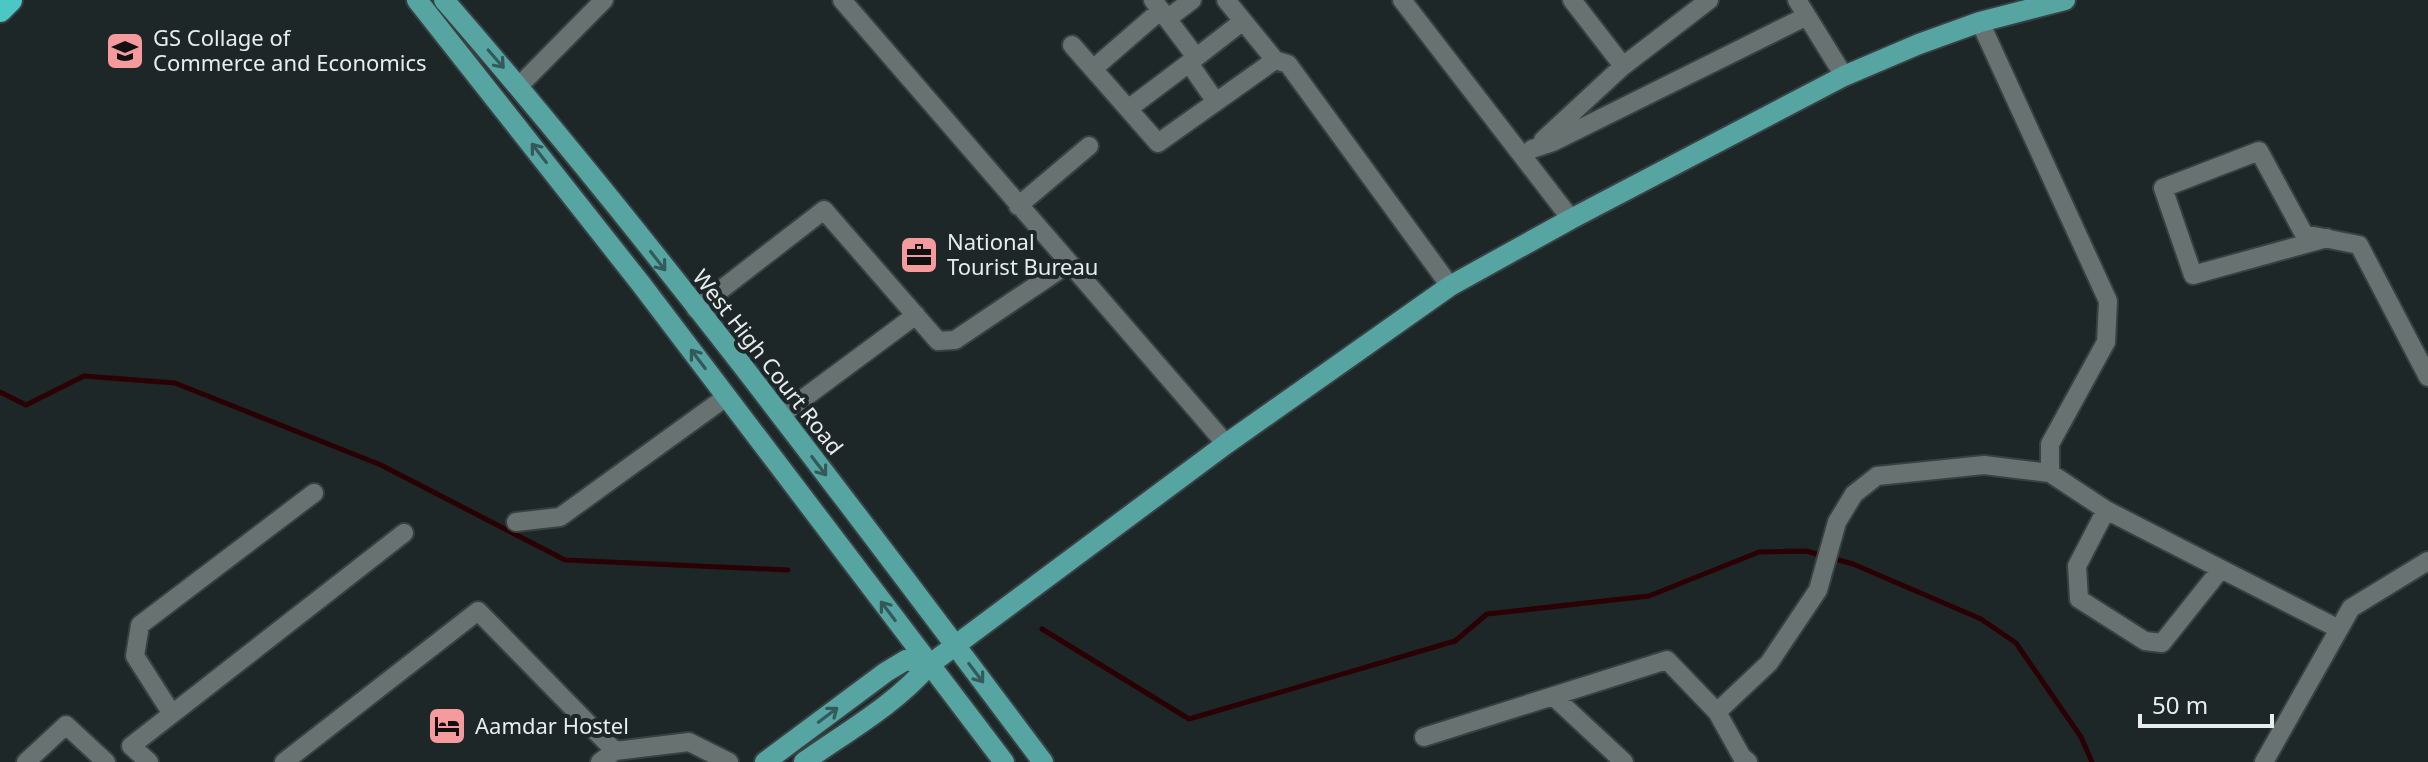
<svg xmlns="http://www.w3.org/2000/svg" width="2428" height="762" font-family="'Noto Sans',sans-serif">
  <rect width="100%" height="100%" fill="#1d2727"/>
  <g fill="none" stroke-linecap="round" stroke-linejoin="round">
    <path stroke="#2a0004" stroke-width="5" d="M0,392L26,405L84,376L175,383L381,465L565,560L788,570
      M1042,629L1189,719L1455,641L1487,614L1649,596L1759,552L1806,551L1853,564L1981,619L2016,643L2081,737L2092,762"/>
    <defs>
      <path id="minor" d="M842,0L1226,444
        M1153,0L1196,57
        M1226,0L1275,60L1288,64L1450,286
        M1402,0L1571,219
        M1572,0L1623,66
        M1797,0L1844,76
        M1167,19L1192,0
        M1980,22L2108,301L2106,342L2050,444V473L2106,510
        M1072,45L1158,143L1275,60
        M1189,63L1243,21
        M1093,69L1161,10
        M519,86L604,0
        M1128,109L1189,63L1216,102
        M1543,140L1623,66L1709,0
        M1532,149L1553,142L1807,16
        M1018,206L1089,146
        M2327,238L2193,275L2163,188L2259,151L2304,234L2359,245L2428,377
        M696,309L824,210L938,341L955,340L1068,264
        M781,415L916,315
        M516,522L560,517L726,397
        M2221,569L2106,510L2077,566L2079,599L2145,641L2162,643L2221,569L2339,629
        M1553,696L1624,762
        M172,714L135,656L140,625L314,493
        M1424,737L1667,660L1717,712
        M615,751L689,742L729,762
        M26,762L66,725L106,762
        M149,762L131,746L404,533
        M284,762L478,611L615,751L600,762
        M1748,762L1742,757L1717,712L1769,663L1818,590L1837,522L1854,494L1877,476L1984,465L2050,473
        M2264,762L2351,608L2428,561"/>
      <path id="major" d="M417,0L641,284L1004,762
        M444,0C656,244 849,504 1043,762
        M765,762L886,672L906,660L929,665
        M804,762C846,732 895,705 929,665L1226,444L1450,286L1571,219L1844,76L1919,44L1980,22L2065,0"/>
      <path id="highway" d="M0,10L10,0"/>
    </defs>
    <use href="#minor" stroke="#384141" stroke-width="22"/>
    <use href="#major" stroke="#384141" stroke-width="24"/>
    <use href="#highway" stroke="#384141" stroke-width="28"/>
    <use href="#minor" stroke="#677271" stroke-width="18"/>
    <use href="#major" stroke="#56a5a3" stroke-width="20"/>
    <use href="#highway" stroke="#4bc7c5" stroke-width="24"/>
  </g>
  <defs><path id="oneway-shaft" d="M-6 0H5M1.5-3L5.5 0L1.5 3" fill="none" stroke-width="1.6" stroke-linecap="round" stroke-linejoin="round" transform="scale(2)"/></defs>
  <g stroke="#345959">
    <use href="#oneway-shaft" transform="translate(496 59) rotate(49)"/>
    <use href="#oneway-shaft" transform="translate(539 153) rotate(-128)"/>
    <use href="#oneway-shaft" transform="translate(658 261) rotate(52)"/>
    <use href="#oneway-shaft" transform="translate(698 359) rotate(-127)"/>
    <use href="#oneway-shaft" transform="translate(819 466) rotate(53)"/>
    <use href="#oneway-shaft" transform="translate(888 611) rotate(-127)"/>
    <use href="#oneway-shaft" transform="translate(976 673) rotate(53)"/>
    <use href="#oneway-shaft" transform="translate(828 715) rotate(-37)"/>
  </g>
  <defs>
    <symbol id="university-square" viewBox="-11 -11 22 22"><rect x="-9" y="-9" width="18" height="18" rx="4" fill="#f59b9d" stroke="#1d2727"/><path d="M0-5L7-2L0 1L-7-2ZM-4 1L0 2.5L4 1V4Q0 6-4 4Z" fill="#111"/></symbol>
    <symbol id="office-square" viewBox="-11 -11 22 22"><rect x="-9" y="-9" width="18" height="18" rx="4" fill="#f59b9d" stroke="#1d2727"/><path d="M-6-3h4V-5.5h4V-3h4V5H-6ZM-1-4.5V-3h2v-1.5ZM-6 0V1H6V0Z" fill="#111"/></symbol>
    <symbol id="hotel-square" viewBox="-11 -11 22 22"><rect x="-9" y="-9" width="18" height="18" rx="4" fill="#f59b9d" stroke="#1d2727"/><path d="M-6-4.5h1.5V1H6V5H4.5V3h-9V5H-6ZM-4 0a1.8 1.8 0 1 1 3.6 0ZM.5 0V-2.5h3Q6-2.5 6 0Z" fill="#111"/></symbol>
  </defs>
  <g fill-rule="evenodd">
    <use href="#university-square" x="103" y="29" width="44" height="44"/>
    <use href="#office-square" x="897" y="233" width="44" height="44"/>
    <use href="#hotel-square" x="425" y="704" width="44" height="44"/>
  </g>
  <g text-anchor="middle" stroke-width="8" stroke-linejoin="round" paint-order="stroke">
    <g font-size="22" fill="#e7eded" stroke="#1d2727" text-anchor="start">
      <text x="153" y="46">GS Collage of<tspan x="153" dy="25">Commerce and Economics</tspan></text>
      <text x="947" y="250">National<tspan x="947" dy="25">Tourist Bureau</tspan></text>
      <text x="475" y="734">Aamdar Hostel</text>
    </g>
    <g font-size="22" fill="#e7eded" stroke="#1d2727">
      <text transform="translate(768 362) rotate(52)" y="8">West High Court Road</text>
    </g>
  </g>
  <path d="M2140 714v12h132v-12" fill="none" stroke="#e7eded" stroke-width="4"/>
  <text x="2152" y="714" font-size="24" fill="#e7eded" stroke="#1d2727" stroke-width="6" paint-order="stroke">50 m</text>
</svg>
